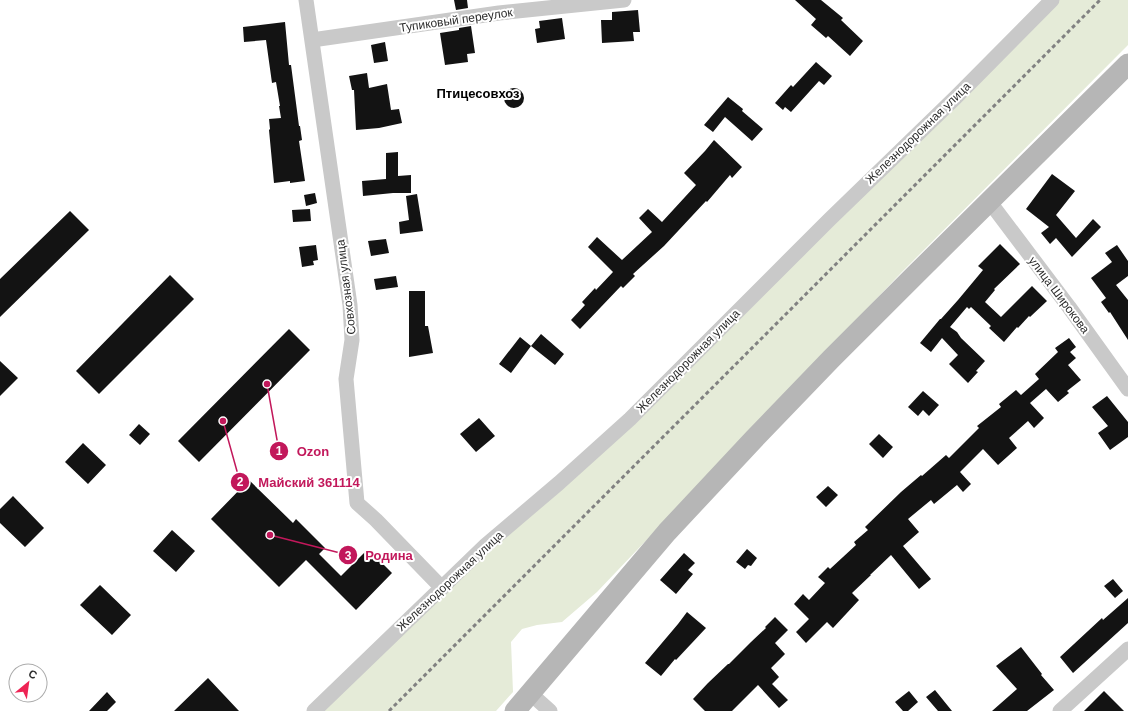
<svg xmlns="http://www.w3.org/2000/svg" width="1128" height="711" font-family="Arial,sans-serif">
  <rect width="100%" height="100%" fill="#fff"/>
  <path fill="#e5ebd8" d="M1052,0H1128V45L901,273L597,592L562,622L537,625L522,629L511,642L513,692L496,711H314L559,483Z"/>
  <path fill="#131313" d="M454,0H467L468,8L456,10Z
    M795,0H821L843,18L841,20L863,41L850,56L828,36L826,38L811,25L816,19Z
    M638,10L640,32H633L634,41L602,43L601,20H612V12Z
    M562,18L565,39L537,43L535,29L540,28L539,21Z
    M285,22L289,65H291L299,126H300L302,140L299,141L305,181L290,183V181L274,183L269,130L270,129L269,119L281,118L279,106H280L276,82L272,83L266,40L244,42L243,27Z
    M471,26L475,53L467,54L468,62L445,65L440,33L459,30V28Z
    M385,42L388,61L374,63L371,45Z
    M816,62L832,76L824,85L819,81L791,112L785,107L783,110L775,103L791,85L793,87Z
    M367,73L369,88L387,84L391,110L399,109L402,123L379,128L356,130L354,90H352L349,76Z
    M504 98a10 10 0 1 1 20 0a10 10 0 1 1-20 0Z
    M728,97L743,109L742,111L763,129L752,141L725,117L713,132L704,125Z
    M714,140L742,167L732,178L730,175L707,202L706,201L664,246L633,274L635,276L623,288L621,286L580,329L571,320L585,305L582,302L595,288L596,290L613,272L588,247L597,237L622,260L652,232L639,218L648,209L662,222L696,185L684,173L705,151Z
    M398,152V176L411,175V193H393L363,196L362,181L386,179V153Z
    M1052,174L1075,191L1056,215L1076,238L1093,219L1101,227L1072,257L1056,238L1050,244L1041,233L1049,227L1026,209Z
    M315,193L317,203L306,206L304,195Z
    M417,194L423,231L400,234L399,222L409,220L406,196Z
    M310,209L311,221L293,222L292,210Z
    M70,211L89,230L0,317V279Z
    M386,239L389,253L371,256L368,241Z
    M1000,244L1020,264L994,289L995,290L985,302L1001,317L1032,286L1047,301L1030,317L1029,316L1018,328L1017,327L1004,342L989,328L991,326L971,307L969,309L967,307L950,327L957,332L961,338L985,361L976,371L978,372L968,383L949,364L958,355L942,338L931,352L920,343L940,319H941L958,300L983,270L978,266Z
    M316,245L318,260L313,261L314,265L302,267L299,247Z
    M1117,245L1128,261V276L1116,285L1128,300V340L1110,312L1109,313L1101,302L1106,298L1091,278L1112,262L1105,253Z
    M170,275L194,299L99,394L76,371Z
    M396,276L398,287L376,290L374,279Z
    M409,291H425V326H428L433,353L409,357Z
    M289,329L310,350L199,462L178,441Z
    M541,334L564,354L555,365L531,346Z
    M520,337L531,346L511,373L499,364Z
    M1069,338L1076,347L1070,352L1076,358L1068,365L1081,380L1067,391L1069,393L1058,402L1046,389L1030,403L1044,418L1034,428L1028,421L1009,438L1017,448L998,465L983,449L960,472L971,484L963,492L957,485L934,504L931,500L908,519L919,532L903,546L931,579L919,589L891,555L870,575H871L852,593L859,600L833,628L827,622L806,643L796,632L809,619L794,604L803,594L809,600L825,583L818,577L828,567L830,569L856,545L854,542L868,530L865,527L901,492L921,475L922,476L946,455L949,458L979,428L977,426L1001,407L999,404L1016,390L1021,395L1039,379L1035,374L1058,352L1055,348Z
    M0,361L18,378L0,396Z
    M923,391L939,405L929,416L923,410L918,416L908,407Z
    M1107,396L1128,422V437L1110,450L1098,433L1108,426L1092,407Z
    M479,418L495,436L476,452L460,434Z
    M139,424L150,434L140,445L129,435Z
    M879,434L893,447L883,458L869,444Z
    M83,443L106,465L88,484L65,462Z
    M249,480L293,523L296,519L325,548L319,554L341,576L368,549L392,573L356,610L306,560L279,587L211,519Z
    M828,486L838,495L826,507L816,497Z
    M13,496L44,528L25,547L0,523V509Z
    M172,530L195,551L176,572L153,551Z
    M747,549L757,558L751,566L748,565L745,569L736,562Z
    M684,553L695,563L688,570L693,574L676,594L660,580Z
    M1113,579L1123,591L1115,598L1104,586Z
    M100,585L131,615L112,635L80,605Z
    M1128,598V623L1073,673L1060,657L1102,618L1103,620Z
    M687,612L706,628L676,660L675,659L661,676L645,663L678,624Z
    M775,617L788,630L775,643L785,654L771,668L779,677L772,684L788,700L779,708L758,685L732,711H705L693,699L708,683L728,664H729L751,642L766,628L765,627Z
    M1021,647L1042,674L1041,675L1054,690L1027,711H992L1017,689L996,666Z
    M208,678L239,711H174Z
    M935,690L952,711H938L926,697Z
    M909,691L918,702L908,711H903L895,702Z
    M1104,691L1124,711H1084Z
    M107,692L116,702L107,711H89Z"/>
  <g fill="none" stroke-linecap="round" stroke-linejoin="round">
    <path stroke="#c9c9c9" stroke-width="15" d="M306,0L350,305L352,340L346,379L357,503L376,520L442,588
      M312,40L499,13L624,0
      M989,201L1069,307L1128,389
      M530,693L550,711
      M314,711L486,545L559,483L630,419L829,220L956,97L1052,0
      M1060,711L1128,649"/>
    <path stroke="#b6b6b6" stroke-width="21" d="M515,711L667,532L754,439L831,359L915,275L1128,64"/>
    <path stroke="#818181" stroke-width="3" stroke-dasharray="4 3" stroke-linecap="butt" d="M389,711L1100,0"/>
  </g>
  <g text-anchor="middle" stroke-width="4" stroke-linejoin="round" paint-order="stroke">
    <g font-size="12" fill="#2c2c2c" stroke="#fff">
      <text transform="translate(456 20) rotate(-8)" y="4">Тупиковый переулок</text>
      <text transform="translate(918 133) rotate(-44)" y="4">Железнодорожная улица</text>
      <text transform="translate(346 287) rotate(-97)" y="4">Совхозная улица</text>
      <text transform="translate(1059 295) rotate(53)" y="4">улица Широкова</text>
      <text transform="translate(688 361) rotate(-45)" y="4">Железнодорожная улица</text>
      <text transform="translate(450 581) rotate(-43)" y="4">Железнодорожная улица</text>
    </g>
    <g font-size="13" font-weight="bold" fill="#000" stroke="#fff">
      <text x="478" y="98">Птицесовхоз</text>
    </g>
  </g>
  <path fill="none" stroke="#c2185b" stroke-width="1.5" d="M267 384L279 451M223 421L240 482M270 535L348 555"/>
  <g fill="#c2185b" stroke="#fff" stroke-width="1.5">
    <circle cx="267" cy="384" r="4"/>
    <circle cx="223" cy="421" r="4"/>
    <circle cx="270" cy="535" r="4"/>
    <circle cx="279" cy="451" r="10"/>
    <circle cx="240" cy="482" r="10"/>
    <circle cx="348" cy="555" r="10"/>
  </g>
  <g font-size="12" text-anchor="middle" font-weight="bold" fill="#fff">
    <text x="279" y="455">1</text>
    <text x="240" y="486">2</text>
    <text x="348" y="560">3</text>
  </g>
  <g font-size="13" text-anchor="middle" font-weight="bold" fill="#c2185b" stroke="#fff" stroke-width="4" stroke-linejoin="round" paint-order="stroke">
    <text x="313" y="456">Ozon</text>
    <text x="309" y="487">Майский 361114</text>
    <text x="389" y="560">Родина</text>
  </g>
  <g transform="translate(28 683) rotate(29)"><circle r="19" fill="#ffffff" stroke="#ababab"/>
  <path d="M0-3L7 15L0 10L-7 15Z" fill="#ee2354"/>
  <text y="-6" font-size="11" font-weight="bold" text-anchor="middle" fill="#2c2c2c">С</text>
  </g>
</svg>
